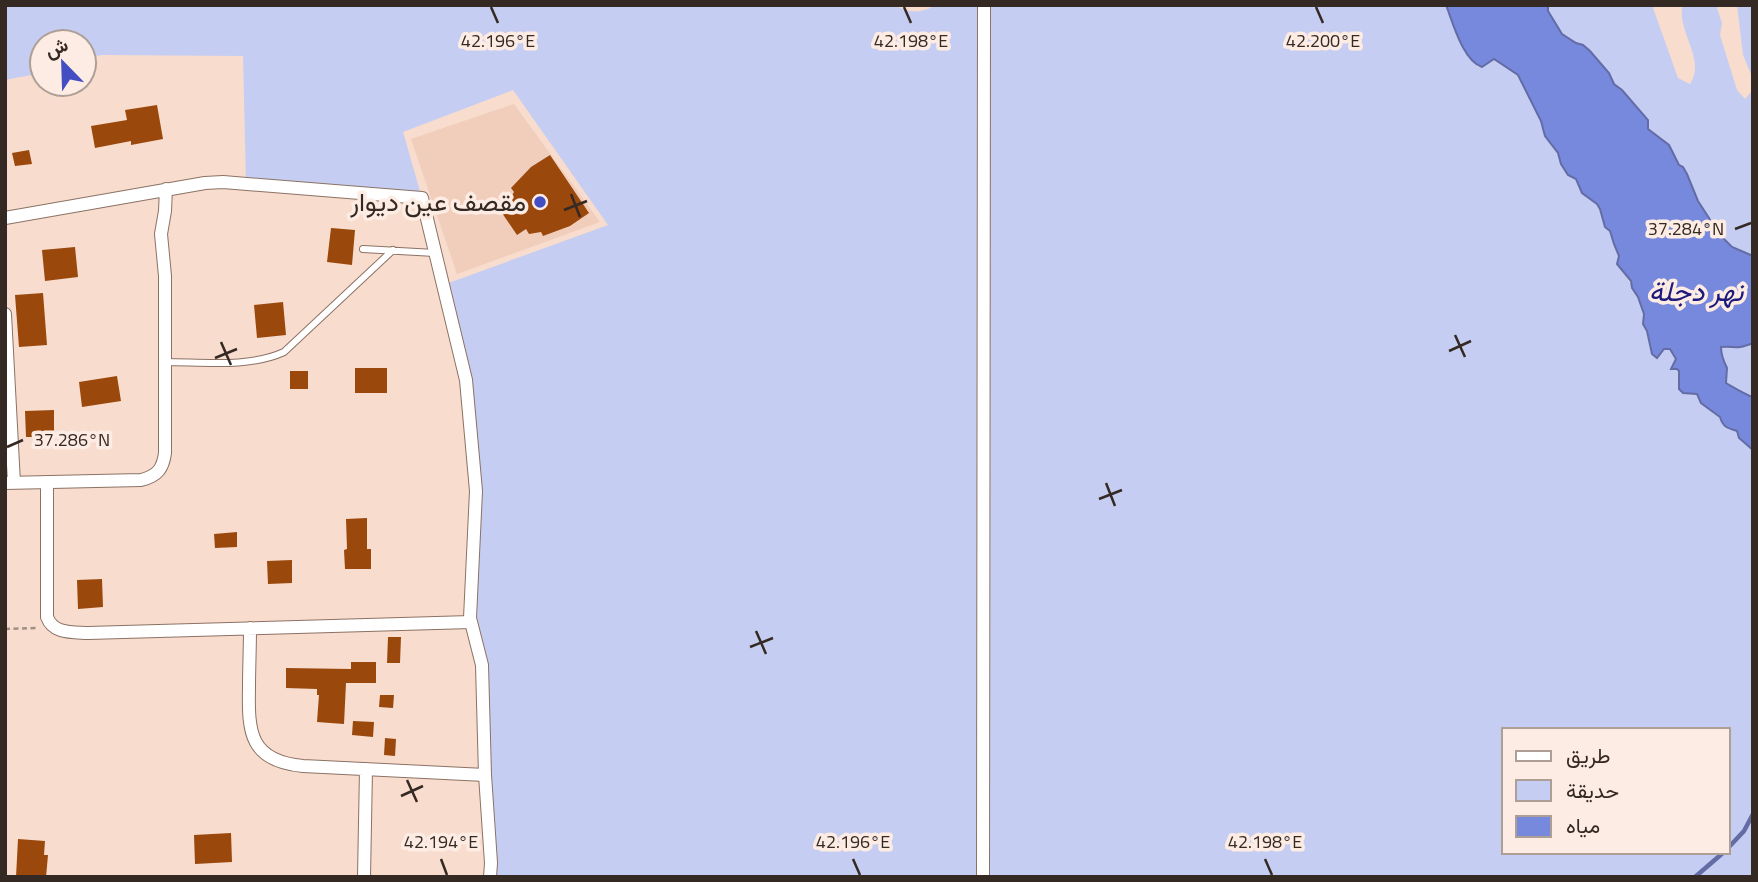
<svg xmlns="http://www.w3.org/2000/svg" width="1758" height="882" font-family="'Titillium Web',Vazirmatn,sans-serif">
  <rect width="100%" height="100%" fill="#f8dccd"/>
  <path fill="#f1cebc" d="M514,104L600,222L457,274L411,139Z"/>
  <path fill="#c5cef2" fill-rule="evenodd" d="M5,5H895C908,14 923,13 936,5H1446C1455,29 1461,47 1478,67L1486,65L1494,59L1518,75L1541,121L1545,136L1558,153L1561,164L1568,175L1576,179L1583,194L1597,204L1600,209L1605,227L1610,231L1614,244L1619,256L1617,264C1628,279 1637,292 1642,309C1644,315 1643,320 1645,326C1648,339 1650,345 1660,355L1664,349L1670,348L1676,359L1671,367L1678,369L1679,371V377L1683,393L1697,394L1701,403L1720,417L1722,424L1737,431L1739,437L1753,450V877H492L473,631L476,491L466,380L443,285L608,225L513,90L403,132L422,198L246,184L243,56L103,55L84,57V42H42V73L5,80ZM1504,730H1728V852H1504Z
    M1548,5H1652L1678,78L1690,84C1703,64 1687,43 1683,23C1681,17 1682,11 1682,5H1716L1722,23L1720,35L1737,90L1745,99L1753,90V256L1732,247L1714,229L1709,218L1698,201L1687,174L1679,165L1676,157L1648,129V120L1622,90L1614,84L1609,73L1590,51L1583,45L1576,43L1562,34L1548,11Z
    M1737,5H1753V79L1743,55Z
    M1753,343V397C1746,395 1733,387 1726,383C1725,374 1729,369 1722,361C1721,357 1720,351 1720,347L1738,348Z"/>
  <path fill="#7789dd" stroke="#636ca5" stroke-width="2" d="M1446,5H1548V11L1562,34L1576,43L1583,45L1590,51L1609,73L1614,84L1622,90L1648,120V129L1669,145L1679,165L1683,167L1687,174L1698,201L1709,218L1714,229L1732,247L1753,256V343C1736,350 1736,346 1721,347C1721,355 1723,360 1727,368L1726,383C1733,387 1746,395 1753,397V450L1739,438L1737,431C1727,428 1723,427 1720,417L1701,403L1697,394L1683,393L1679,389V371L1677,369H1671L1676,359L1670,349H1664L1657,358L1652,354L1647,331L1643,324L1644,314L1638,297L1632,288L1631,281L1617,264L1619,256L1614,244L1610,231L1605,227L1600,209L1597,204L1582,193L1576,179L1568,175L1561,164L1558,153L1545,136L1541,121L1518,75L1494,59L1482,67C1463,61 1453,23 1446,5Z"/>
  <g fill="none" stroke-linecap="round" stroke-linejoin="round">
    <path stroke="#636ca5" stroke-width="4.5" d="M1728,848L1744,831L1753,814
      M1695,877L1724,852"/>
  </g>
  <path fill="#9a480c" d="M157,105L163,139L131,145V141L95,148L91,126L127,120L125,110Z
    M29,150L32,164L15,166L12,153Z
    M550,155L589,213L570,226L543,236L541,232L529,234L526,229L517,235L502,213L511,207L508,202L514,192L511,188L531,167Z
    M331,228L355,230L352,265L327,262Z
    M75,247L78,277L45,281L42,250Z
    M43,293L47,345L19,347L15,295Z
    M283,302L286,335L257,338L254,305Z
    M355,368H387V393H355Z
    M290,371H308V389H290Z
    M117,376L121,401L82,407L79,382Z
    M54,410V437H26L25,411Z
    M367,518V549H371V569H345L344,550L347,549L346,519Z
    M237,532V547L215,548L214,534Z
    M292,560V583L268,584L267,561Z
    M102,579L103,607L78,609L77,580Z
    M388,637H401L400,663H387Z
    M351,662H376V683H346L344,724L317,722L319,695H317V689L286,688V668L351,669Z
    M380,695H394L393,708L379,707Z
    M353,721L374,722L373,737L352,735Z
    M385,738L396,739L395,756L384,755Z
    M231,833L232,862L195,864L194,835Z
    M18,839L45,841L44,855H48L46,877H16Z"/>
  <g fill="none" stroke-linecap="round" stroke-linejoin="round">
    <defs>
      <path id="service" d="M363,249L435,253
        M165,362C203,362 249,368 284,352L393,250"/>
      <path id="minor" d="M5,218L205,183L223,182L422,198L466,380L476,491L470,618L482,665L485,775L491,863L490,877
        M5,314L14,483
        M47,482V617C53,634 72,632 88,633L471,622
        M5,483L141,480C158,476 163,468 165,453V276L161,234L165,211L166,189
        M250,628C250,648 249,668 249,688C248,733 250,761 303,766L485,775
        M364,877L366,769
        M983,877L984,5"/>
    </defs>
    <use href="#service" stroke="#8b7265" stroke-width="8"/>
    <use href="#minor" stroke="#8b7265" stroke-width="14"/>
    <path stroke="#a38f83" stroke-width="2.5" stroke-dasharray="5 3.5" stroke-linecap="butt" d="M5,629L37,628"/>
    <use href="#service" stroke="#fff" stroke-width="6"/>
    <use href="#minor" stroke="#fff" stroke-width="12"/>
  </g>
  <path fill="none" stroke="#342923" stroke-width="2.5" d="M491,7L498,23M904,7L911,23M1316,7L1323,23M571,194L580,217M564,210L587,201M1735,229L1751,223M1455,335L1465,357M221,342L231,365M1449,351L1471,341M215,358L237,349M7,447L23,440M1106,483L1115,506M1099,499L1122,490M756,631L766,654M750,647L773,638M407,780L417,802M401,796L423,786M441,859L447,875M853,859L860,875M1265,859L1272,875"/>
  <circle fill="#424ec2" stroke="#fdece3" stroke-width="2.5" cx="540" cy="202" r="7"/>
  <g text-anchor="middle" stroke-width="7" stroke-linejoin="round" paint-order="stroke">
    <g font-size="26" fill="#342923" stroke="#fdece3" text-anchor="end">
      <text x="526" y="211">مقصف عين ديوار</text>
    </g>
    <g font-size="28" font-style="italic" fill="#1d1a7c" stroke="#fdece3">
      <text x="1696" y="301">نهر دجلة</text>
    </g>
  </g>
  <g font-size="18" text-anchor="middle" fill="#342923" stroke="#fdece3" stroke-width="7" stroke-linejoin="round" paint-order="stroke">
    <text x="498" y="47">42.196°E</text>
    <text x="911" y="47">42.198°E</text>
    <text x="1323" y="47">42.200°E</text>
    <text x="1686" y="235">37.284°N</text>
    <text x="72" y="446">37.286°N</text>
    <text x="441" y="848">42.194°E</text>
    <text x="853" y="848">42.196°E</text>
    <text x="1265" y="848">42.198°E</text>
  </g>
  <rect width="1758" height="882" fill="none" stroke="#342923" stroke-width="14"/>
  <rect x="1502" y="728" width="228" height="126" fill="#fdece3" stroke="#ad9e96" stroke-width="2"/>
  <rect x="1516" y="751" width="35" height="10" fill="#ffffff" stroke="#ad9e96" stroke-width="2"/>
  <text x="1566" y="763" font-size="21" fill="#342923">طريق</text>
  <rect x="1516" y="780" width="35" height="21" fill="#c5cef2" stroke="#ad9e96" stroke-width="2"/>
  <text x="1566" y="798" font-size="21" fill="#342923">حديقة</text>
  <rect x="1516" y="816" width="35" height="21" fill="#7789dd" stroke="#ad9e96" stroke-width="2"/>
  <text x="1566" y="833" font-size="21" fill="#342923">مياه</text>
  <g transform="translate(63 63) rotate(337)"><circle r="33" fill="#fdece3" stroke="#ad9e96" stroke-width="2"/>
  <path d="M0-5L12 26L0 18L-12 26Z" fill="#424ec2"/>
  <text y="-10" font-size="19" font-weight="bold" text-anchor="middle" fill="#342923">ش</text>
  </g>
</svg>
